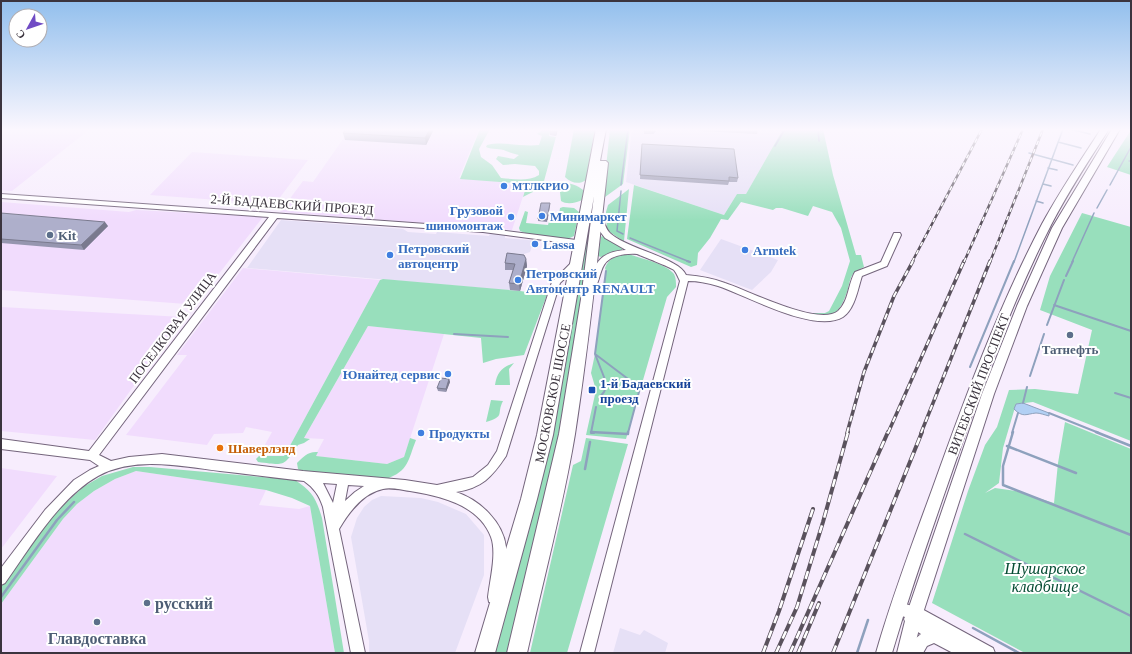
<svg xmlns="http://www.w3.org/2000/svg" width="1132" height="654" font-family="'Times New Roman',serif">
  <rect width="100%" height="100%" fill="#f7edfd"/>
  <path fill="#e6e0f6" d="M632,129H783L746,194H737L724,215L626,182Z
    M281,220L391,228L403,229L408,232L436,234L437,232L489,236L490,233L505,235V238L538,241L537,246H532L530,252L524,254L522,261L527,266L520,291L247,268Z
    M721,239L732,243L778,260L771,272L752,290L700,270Z
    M381,496L421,498L438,502L466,514L484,535V575L455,653H369V641L351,537L357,518L364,507L372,500Z
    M620,628L640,635L644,630L668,643L665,653H613Z"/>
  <path fill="#f1dcfd" d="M1,129H90L12,191L1,190Z
    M350,129H479L459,178L527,184L512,230L280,212L303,181L313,182Z
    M192,152L308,160L275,204L150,195Z
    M1,202L129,212L136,210L263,217L197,302L186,304L1,290Z
    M243,268L380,280L286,453L262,450L272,432L246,427L243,433L214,434L207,445L126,435L187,355H177Z
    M1,307L183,317L95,440L1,431Z
    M368,326L444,334L404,457L387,464L315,456L324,439L304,438Z
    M1,468L57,476L1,549Z
    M136,471L266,490L259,505L299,509L310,506L335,653H1V604L63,519L77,504L94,491L115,479Z"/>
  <path fill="#98dfbc" d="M480,129H490L479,149L481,157L492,165L501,178C514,179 528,182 539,175V171L535,166L515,164L503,165L496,159L498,156L514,159L519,155C514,154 511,153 506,151C500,148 493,150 486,147L487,145C504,141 521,147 539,145L542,136L537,134L544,129H551L549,136L556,137L544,181C556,182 576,181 585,192L582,200C576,203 567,205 561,201L560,192C548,183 534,191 523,197L527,184L460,179Z
    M574,129H595L586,180C579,185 571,183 565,177Z
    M610,129H630L623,184L605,197L603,196Z
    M783,129H823L833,175L856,255H861L864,267C860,269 856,271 853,274C850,278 849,284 848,289C840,313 834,320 808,313H825L829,311L842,286L850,261L841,228L832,212L813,206L808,216L782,208H776L773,210L741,202L728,220L721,219L710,238L698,253L697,265L691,267L627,239L634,185L724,215L737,194H746Z
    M1131,130V175L1107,167Z
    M629,189L624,241H623L607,230L606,212L608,205Z
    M563,207L574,208L579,212L574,236C560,244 535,237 520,231L519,228L525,211L528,212L526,223L548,225L551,215H559L560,208Z
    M1082,213L1131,227V441L1033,402L1016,404L1003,448L999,483L985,493L995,488L1016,491L1054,503L1058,463L1065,422L1131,449V653H1025L932,603L968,491L985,445L997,427L1009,390L1035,389L1078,394L1092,330L1040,310L1050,276Z
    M589,215L593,216L589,249L556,449L508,653H493L551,445L565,368Z
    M602,236L622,248V250L611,252L601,257L598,256L601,237Z
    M628,254C640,258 667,264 674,274C676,278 676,282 676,287L667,297L626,439L586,435L596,390L591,373L595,354L606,271L605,268C609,257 619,255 628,254Z
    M383,279L520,291L547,295L524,355L496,359L483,363L481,338L368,326L304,438L310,439L304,443L298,445C283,468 284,465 258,462L256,459L259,456H284L286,453L380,280Z
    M514,363L509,369L510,385H495C497,372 502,367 514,363Z
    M491,400L503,401C496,414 506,416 486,422Z
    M410,438L416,440C408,460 409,471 386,479L303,472L298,469L297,463C303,457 308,451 318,452L316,456L387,464L404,457Z
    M586,438L628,444L567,653H530L573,465L581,461Z
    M133,467H150L295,480C312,491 316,498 322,518L344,653H335L310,506L292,498L266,490L136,471L115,479L94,491L77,504L63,519L1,604V587L56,512L83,487L102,476Z"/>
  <path fill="#b2d0f4" stroke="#8ea1bd" d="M1023,403L1049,413V416C1045,415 1040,413 1036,413C1026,414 1023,418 1014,409L1016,404Z"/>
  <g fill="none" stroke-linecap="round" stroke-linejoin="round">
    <path stroke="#8ea1bd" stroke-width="1.5" d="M818,129L819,141
      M1070,129L1090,134
      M1058,142L1081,148
      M775,146L785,129
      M1029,153L1073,165
      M1129,161H1131
      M1048,168L1057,170
      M1043,184L1051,186
      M621,185L628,129
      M1110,185L1131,147
      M621,191L617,231L623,234
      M1036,201L1043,203
      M1097,208L1107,190
      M630,238L690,262
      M1014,262L1063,129
      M1072,262L1094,213"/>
    <path stroke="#8ea1bd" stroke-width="2" d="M687,261L690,262
      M1066,276L1073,261
      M1054,305L1131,331
      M1047,325L1064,280
      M454,334L508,337
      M595,354L640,388L628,433
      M970,367L1014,261
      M1030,376L1044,334
      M1115,393L1131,398
      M599,398L604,392L606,387L604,377L595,354L606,271
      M1023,403L1027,387
      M1049,413L1099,433
      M594,433H591L596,407
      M1012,433L1018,413"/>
    <path stroke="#8ea1bd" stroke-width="2.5" d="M591,432L628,434V432
      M1013,432L1003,466V485L1131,535
      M1096,432L1131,446
      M1007,446L1076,473
      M585,469L590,442
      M965,534L1131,616
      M1,597L57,520L74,502
      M973,628L1019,653
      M857,653L868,620"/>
    <defs>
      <path id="minor" d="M1,194L483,228L584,241L585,243L584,245H581L483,232L277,218L99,455L111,461L129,457L162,454L303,471L405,480L437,485L473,477L488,465L497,451L552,282L574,260H580L581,262L580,264L560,283L506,456C492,477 482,488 456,492C480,500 503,522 506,547C507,559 502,584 500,597L499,602L494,603L489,602L488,597C490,579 497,553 491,537C479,505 441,496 410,491C402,490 391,487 383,489C363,493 349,512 339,529L365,653H351L323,507C319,495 314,488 304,481C276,478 248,474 220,471C180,466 135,456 98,476C59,498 30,548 5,583L1,585V568L45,510L74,480L90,470L99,466L90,460L1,449V439L89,451L269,217L1,198ZM323,483L337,484L333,503ZM348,485L364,486L355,492L345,501Z
        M594,213H600L601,215C605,222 605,229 611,234C628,249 679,258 686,275C699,276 712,278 725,283C747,290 819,327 838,311C849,301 848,284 855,272L881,262L894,233H900L901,235L887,266L862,276C858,288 855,309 843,317C815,334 748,296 718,286C708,283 699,281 688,281L594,653H580L680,281C678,277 677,274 674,270C670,267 642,256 637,254C629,253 616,255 610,259C600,265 601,277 596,286H590L589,284C595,261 601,252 626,250L605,238L599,230L593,215Z
        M898,602L920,608L993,648L995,653H975L972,652L973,653H953L934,643L927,646L923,653H909L915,639L921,634L906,624L904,619L905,617L893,613L892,608L893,603Z"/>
      <path id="major" d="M1101,129H1109C1089,160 1068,192 1051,225C1008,309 977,400 946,489C927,544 908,598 892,653H876C892,597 913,542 933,487C965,398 998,308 1042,224C1060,191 1081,160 1101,129Z
        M1112,129H1120L1062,228L1027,306L994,394L923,613L913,653H897L907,613L982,394L1017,306L1052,228Z"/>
      <path id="highway" d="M596,129H606L600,161H606L608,163C598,253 589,344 575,434C563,507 543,580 527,653H507L559,434L581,299L594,196L553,435L537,499L495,653H475L521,499L537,435Z"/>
    </defs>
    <use href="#minor" stroke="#74657c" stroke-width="2"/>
    <use href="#major" stroke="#74657c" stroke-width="2"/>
    <use href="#highway" stroke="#74657c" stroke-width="2"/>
    <use href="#minor" fill="#fff" fill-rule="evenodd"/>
    <use href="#major" fill="#fff" fill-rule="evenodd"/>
    <use href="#highway" fill="#fff" fill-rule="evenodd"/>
    <defs>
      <path id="rail-far2" d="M912,262L982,129
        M964,262L1023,129
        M990,262L1043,129"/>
      <path id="rail-far1" d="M847,433L864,372L894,296L913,261
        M888,433L964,261
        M921,433L990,261"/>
      <path id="rail" d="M763,653L779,611L813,509
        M776,653L797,607L823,522L848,432
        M790,653L888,432
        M798,653L819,603
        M833,653L922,432"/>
    </defs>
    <use href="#rail-far2" stroke="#5a525d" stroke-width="2.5"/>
    <use href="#rail-far1" stroke="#5a525d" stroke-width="3.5"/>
    <use href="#rail" stroke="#5a525d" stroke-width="4"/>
    <use href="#rail-far2" stroke="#fff" stroke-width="1.5" stroke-dasharray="4.5" stroke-linecap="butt"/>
    <use href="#rail-far1" stroke="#fff" stroke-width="2" stroke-dasharray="6" stroke-linecap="butt"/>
    <use href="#rail" stroke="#fff" stroke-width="2.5" stroke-dasharray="8" stroke-linecap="butt"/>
  </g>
  <path fill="#9696af" d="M434,129L426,145L345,140L343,133Z
    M558,129L556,136L550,135V131Z
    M644,129H655L654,134H644Z
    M701,129H758V130L757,134L701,131Z
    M642,144L738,178L737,182H729L728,185L640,179Z
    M550,205L547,222L538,221V219Z
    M1,213L108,226L84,250L1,243Z
    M526,259L527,266L520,291L510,290L509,283L513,270H505V263Z
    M449,379L450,382L446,392L438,391L437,388Z"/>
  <path fill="#7a7a8e" d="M430,129H434L426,145L425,138Z
    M557,129H558L556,136V132Z
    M105,222L108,226L84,250L81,245Z
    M526,259L527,266L520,291L519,284Z
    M449,379L450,382L446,392V389Z"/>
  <path fill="#aeafcb" stroke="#7a7a8e" d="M346,129H430L425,138L343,133Z
    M551,129H557L556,132L550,131Z
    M644,129H655V132L644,131Z
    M740,129H758V130Z
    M642,144L734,149L738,178L729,177V181L640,175Z
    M541,203H550L547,220L538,219Z
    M1,213L105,222L81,245L1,239Z
    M507,253L524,255L526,259L519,284L509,283L515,264L505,263Z
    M441,378L449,379L446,389L437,388Z"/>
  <linearGradient id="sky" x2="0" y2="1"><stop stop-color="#92bfed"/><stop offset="0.59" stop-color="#fbf7fe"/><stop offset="1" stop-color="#fbf7fe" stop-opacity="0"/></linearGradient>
  <rect width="1132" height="220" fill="url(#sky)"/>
  <g fill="#3f7fe0" stroke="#fff" stroke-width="1.5">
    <circle cx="504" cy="186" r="4"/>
    <circle cx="542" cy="216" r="4"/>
    <circle cx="511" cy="217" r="4"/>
    <circle cx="535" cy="244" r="4"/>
    <circle cx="745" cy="250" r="4"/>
    <circle cx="390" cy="255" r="4"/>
    <circle cx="518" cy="280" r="4"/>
    <circle cx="448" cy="374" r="4"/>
    <circle cx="421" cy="433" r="4"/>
  </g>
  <g fill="#5c6f8a" stroke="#fff" stroke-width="1.5">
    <circle cx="50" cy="235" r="4"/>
    <circle cx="1070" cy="335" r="4"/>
    <circle cx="147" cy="603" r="4"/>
    <circle cx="97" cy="622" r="4"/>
  </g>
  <rect fill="#1a4fb4" stroke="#fff" stroke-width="1.5" x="588" y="386" width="8" height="8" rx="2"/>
  <circle fill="#e8710a" stroke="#fff" stroke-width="1.5" cx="220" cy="448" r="4"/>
  <g text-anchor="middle" stroke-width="4" stroke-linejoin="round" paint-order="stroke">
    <g font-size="11" font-weight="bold" fill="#366cbe" stroke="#fff" text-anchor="start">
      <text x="512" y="190">МТЛКРИО</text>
    </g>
    <g font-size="13" fill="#3b343e" stroke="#fff">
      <text transform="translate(292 204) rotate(4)" y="5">2-Й БАДАЕВСКИЙ ПРОЕЗД</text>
      <text transform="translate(172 327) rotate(-53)" y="5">ПОСЕЛКОВАЯ УЛИЦА</text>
      <text transform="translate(978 384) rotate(-69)" y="5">ВИТЕБСКИЙ ПРОСПЕКТ</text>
      <text transform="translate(552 393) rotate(-79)" y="5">МОСКОВСКОЕ ШОССЕ</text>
    </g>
    <g font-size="13" font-weight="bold" fill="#366cbe" stroke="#fff" text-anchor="start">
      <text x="503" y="215" text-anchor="end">Грузовой<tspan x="503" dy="15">шиномонтаж</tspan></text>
      <text x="550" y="221">Минимаркет</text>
      <text x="543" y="249">Lassa</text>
      <text x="398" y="253">Петровский<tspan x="398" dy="15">автоцентр</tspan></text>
      <text x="753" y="255">Armtek</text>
      <text x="526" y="278">Петровский<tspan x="526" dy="15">Автоцентр RENAULT</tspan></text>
      <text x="440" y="379" text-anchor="end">Юнайтед сервис</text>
      <text x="429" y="438">Продукты</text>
    </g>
    <g font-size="13" font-weight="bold" fill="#4e5e75" stroke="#fff" text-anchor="start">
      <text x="58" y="240">Kit</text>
      <text x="1070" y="354" text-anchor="middle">Татнефть</text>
    </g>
    <g font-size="13" font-weight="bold" fill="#164399" stroke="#fff" text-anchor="start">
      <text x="600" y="388">1-й Бадаевский<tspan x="600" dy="15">проезд</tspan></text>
    </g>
    <g font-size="13" font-weight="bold" fill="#c56008" stroke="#fff" text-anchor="start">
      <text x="228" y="453">Шаверлэнд</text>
    </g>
    <g font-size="16" font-style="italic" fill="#054c33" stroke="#fff">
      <text x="1045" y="574">Шушарское<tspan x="1045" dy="18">кладбище</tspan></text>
    </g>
    <g font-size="16" font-weight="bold" fill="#4e5e75" stroke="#fff" text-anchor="start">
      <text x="155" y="609">русский</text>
      <text x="97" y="644" text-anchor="middle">Главдоставка</text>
    </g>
  </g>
  <rect width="1132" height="654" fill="none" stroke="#3b343e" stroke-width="4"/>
  <g transform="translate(28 28) rotate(230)"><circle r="19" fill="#ffffff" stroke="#b1aeb2"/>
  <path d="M0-3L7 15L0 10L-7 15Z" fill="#704bc4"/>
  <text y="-6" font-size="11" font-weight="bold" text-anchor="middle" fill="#3b343e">С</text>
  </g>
</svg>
